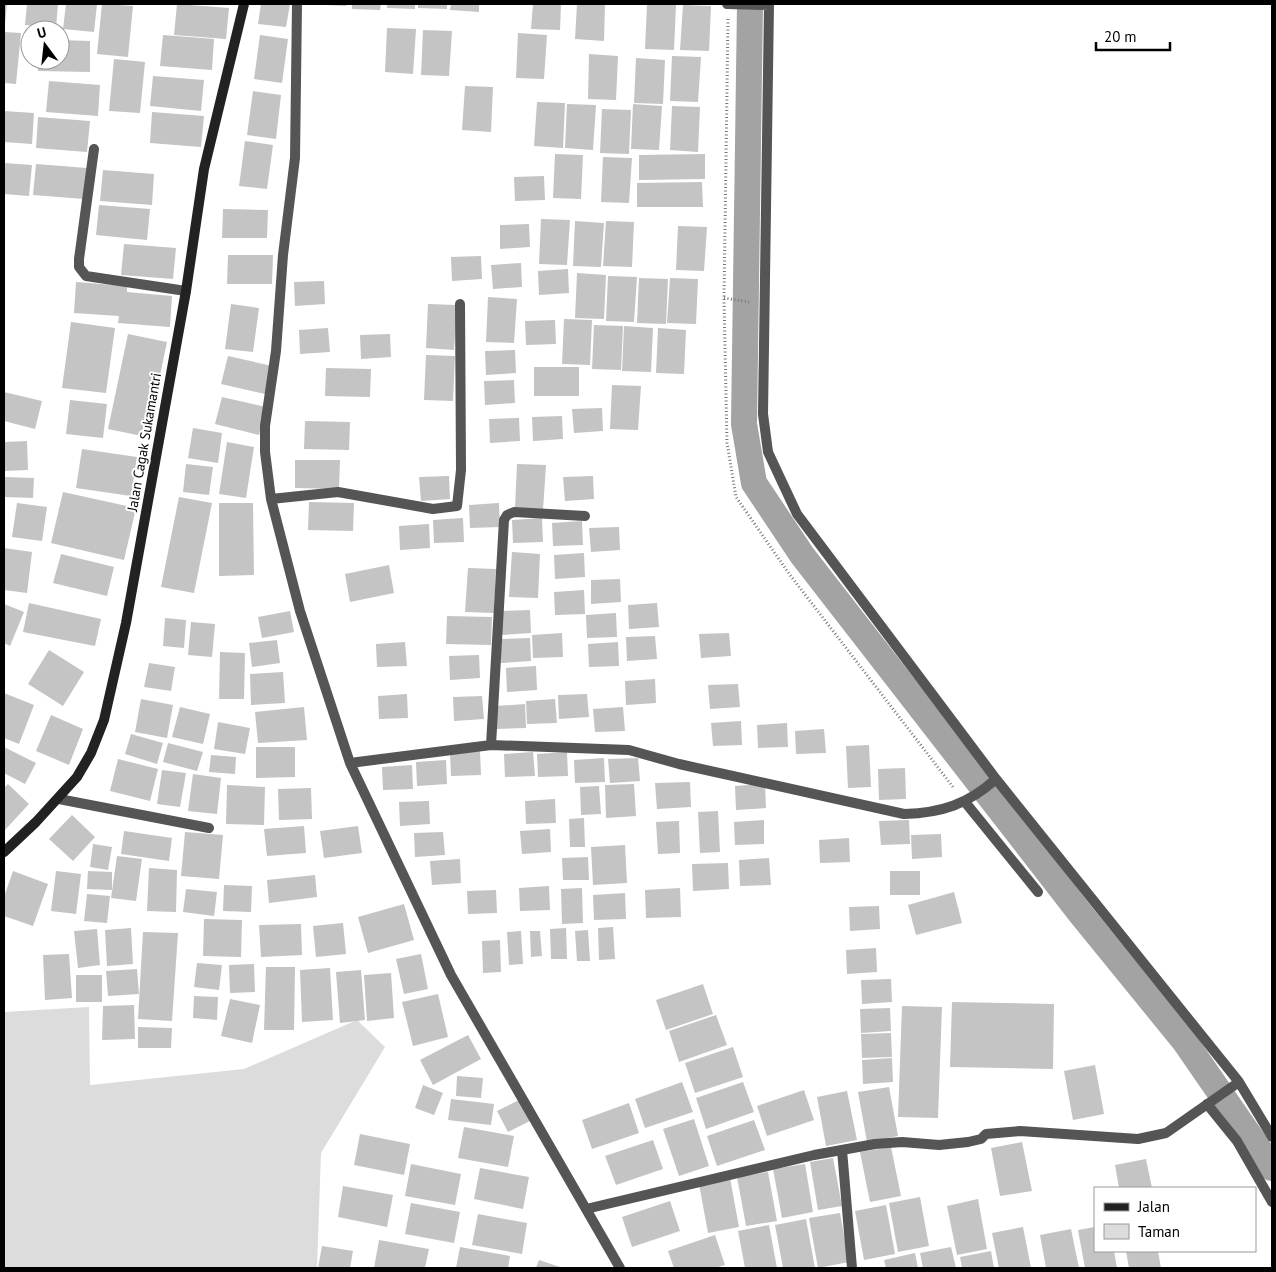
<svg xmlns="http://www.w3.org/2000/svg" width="1276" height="1272" font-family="'PT Sans',sans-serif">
  <rect width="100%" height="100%" fill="#fff"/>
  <path fill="#dcdcdc" d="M89,1007L90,1085L244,1069L357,1020L385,1047L321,1153L317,1268H4V1012Z"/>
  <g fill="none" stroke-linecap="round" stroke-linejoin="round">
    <path stroke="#a3a3a3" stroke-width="26" d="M750,4L744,424L754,483L802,555L1080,913L1185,1042L1272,1168"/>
  </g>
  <path fill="#c4c4c4" d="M4,4H7L5,24H4Z
    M27,4H58L56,28L25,25Z
    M66,4H97L94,32L63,29Z
    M102,4L133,6L128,57L97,54Z
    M177,4L229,8L226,39L174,35Z
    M261,4H290L286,27L258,24Z
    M326,4H346V6L325,5Z
    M352,4H381L380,10L352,9Z
    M387,4H415V9L387,8Z
    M418,4H447V9L418,8Z
    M451,4H479V12L450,10Z
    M533,4H561L560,30L531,29Z
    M577,4H605L604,41L575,39Z
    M647,4L676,5L674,50L645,49Z
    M683,5L711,6L709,51L680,50Z
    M387,28L416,29L413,74L385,72Z
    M423,30L452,31L449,76L421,75Z
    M4,32L21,33L16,84L4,83Z
    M518,33L547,35L544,79L516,78Z
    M163,35L214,39L212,70L160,66Z
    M260,35L288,39L282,83L254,79Z
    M60,40L90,41V72L38,71V60H60Z
    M589,54L618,56L616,100L588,99Z
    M672,56L701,57L698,102L670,101Z
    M636,58L665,60L663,104L634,103Z
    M114,59L145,62L140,113L109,111Z
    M153,76L204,80L201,111L150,106Z
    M49,81L100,85L98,116L46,112Z
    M465,86L493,87L491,132L462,130Z
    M253,91L281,95L276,139L247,135Z
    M537,102L565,103L563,148L534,146Z
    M567,104L596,105L593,150L565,148Z
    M633,104L662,106L659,150L631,149Z
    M672,106L700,107L698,152L670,150Z
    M602,109L631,110L629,154L600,153Z
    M4,111L34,113L32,144L4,142Z
    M152,112L204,116L201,147L150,143Z
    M38,117L90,121L87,152L36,148Z
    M245,141L273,145L267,189L239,186Z
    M555,154L583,155L581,199L553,198Z
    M705,154V179L639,180V155Z
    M603,157L632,158L629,203L601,202Z
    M4,163L32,165L29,196L4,194Z
    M36,164L87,168L84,199L33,195Z
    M103,170L154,174L152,205L100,201Z
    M544,176L545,200L515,201L514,177Z
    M702,182L703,207H637V183Z
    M99,205L150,209L147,240L96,235Z
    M223,209L268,210L267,238H222Z
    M541,219L570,220L567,265L539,264Z
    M575,221L604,223L601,267L573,266Z
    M606,221L634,222L632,267L603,266Z
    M529,224L530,247L500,249V225Z
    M678,226L707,227L704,271L676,270Z
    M124,244L176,248L173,279L121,275Z
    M228,255H273L272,284H227Z
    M481,256L482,279L452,281L451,257Z
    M521,263L522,287L493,289L491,265Z
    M568,269L569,293L539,295L538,271Z
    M577,273L606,275L604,319L575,318Z
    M608,276L637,277L634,322L606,321Z
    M639,278L668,279L666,324L637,323Z
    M670,278L698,279L696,324L667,323Z
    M324,281L325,304L295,306L294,282Z
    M76,282L127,286V292L172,296L170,327L118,323L119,316L74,313Z
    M488,297L517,299L514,343L486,342Z
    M231,304L259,308L253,352L225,349Z
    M428,304L457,305L454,350L426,348Z
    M564,319L592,320L590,365L562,364Z
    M555,320L556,344L526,345L525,321Z
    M71,322L115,328L106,393L62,388Z
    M594,325L623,326L621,370L592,369Z
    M624,326L653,328L651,372L622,371Z
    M328,328L330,352L300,354L299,330Z
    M658,328L686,330L684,374L656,373Z
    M128,334L167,342L147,437L108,429Z
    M390,334L391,357L361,359L360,335Z
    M515,350L516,373L486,375L485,351Z
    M426,355L455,356L453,401L424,400Z
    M228,356L272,366L265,394L221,384Z
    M534,367H579V396H534Z
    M326,368L371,369L370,397L325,396Z
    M514,380L515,403L485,405L484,381Z
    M612,385L641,386L638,430L610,429Z
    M4,392L42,401L35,429L4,421Z
    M222,397L266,407L259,435L215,424Z
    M70,400L107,404L103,438L66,434Z
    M602,408L603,431L574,433L572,409Z
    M562,416L563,439L533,441L532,417Z
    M519,418L520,441L490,443L489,419Z
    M305,421L350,422L349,450L304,449Z
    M193,428L222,433L218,463L188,458Z
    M27,441L28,470L4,471V442Z
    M227,442L254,447L246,498L219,494Z
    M82,449L137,457L131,496L76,488Z
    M295,460H340L339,489L295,488Z
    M186,464L213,467L209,495L183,492Z
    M517,464L546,465L543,510L515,508Z
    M449,476L450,499L421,501L419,477Z
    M593,476L594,499L565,501L563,477Z
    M4,477L34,478L33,498L4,497Z
    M63,492L136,508L124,560L51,543Z
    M179,497L212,503L194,593L161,587Z
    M309,502L354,503L353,531L308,530Z
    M17,503L47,507L42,541L12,537Z
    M219,503H253L254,575L219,576Z
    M499,503L500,527L470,528L469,505Z
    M463,518L464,542L434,543L433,520Z
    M542,518L543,542L513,543L512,520Z
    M582,521L583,545L553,546L552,523Z
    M429,524L430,548L400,550L399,526Z
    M619,527L620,550L591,552L589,528Z
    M4,548L32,552L27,593L4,590Z
    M512,552L540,554L538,598L509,597Z
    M584,553L585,577L555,579L554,555Z
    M61,554L114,567L107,596L53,583Z
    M389,565L394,593L350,602L345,574Z
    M468,568L496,569L494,613L465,612Z
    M620,579L621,602L591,604V580Z
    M584,590L585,614L555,615L554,592Z
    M29,603L101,619L95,646L23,632Z
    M657,603L659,627L629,629L628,605Z
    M4,604L24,612L10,646L4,643Z
    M530,610L531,633L502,635L500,611Z
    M290,611L294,632L262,638L258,617Z
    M616,613L617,637L587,638L586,615Z
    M447,616L492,617L491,645L446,644Z
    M165,618L186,620L184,648L163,646Z
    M191,622L215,624L212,657L188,655Z
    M562,633L563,657L533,658L532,635Z
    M729,633L731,656L701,658L699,634Z
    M655,636L657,659L627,661L626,637Z
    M530,638L531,661L501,663L500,639Z
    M277,640L280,663L252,667L249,643Z
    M405,642L407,666L377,667L376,644Z
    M618,642L619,666L589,667L588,644Z
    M49,650L84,672L63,706L28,684Z
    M220,652L245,653L244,699H219Z
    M479,655L480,678L450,680L449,656Z
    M149,663L175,667L171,691L144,687Z
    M536,666L537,690L507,692L506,668Z
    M283,672L285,703L251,705L250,674Z
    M655,679L656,703L626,705L625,681Z
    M738,684L740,707L710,709L708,685Z
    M4,693L34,705L19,744L4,738Z
    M407,694L408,718L379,719L378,696Z
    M587,694L589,717L559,719L558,695Z
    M482,696L484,719L454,721L453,697Z
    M141,699L173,705L167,738L135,732Z
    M555,699L557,723L527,724L526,701Z
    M525,704L526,728L496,729L495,706Z
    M180,707L210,714L203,744L172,737Z
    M304,707L307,740L258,743L255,712Z
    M623,707L625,731L595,732L593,709Z
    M51,715L83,729L69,765L36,751Z
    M741,721L742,745L713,746L711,723Z
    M218,722L250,728L245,754L214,749Z
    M787,723L788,747L758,748L757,725Z
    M824,729L826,753L796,754L795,731Z
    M131,734L163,743L157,764L125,754Z
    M168,743L203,752L197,771L163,762Z
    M869,745L871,787L848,788L846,746Z
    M4,747L36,763L25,784L4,773Z
    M256,747H295V777L256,778Z
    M480,751L481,775L451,776L450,753Z
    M533,752L535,776L505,777L504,754Z
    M567,752L568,776L538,777L537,754Z
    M211,755L236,757L235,774L209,772Z
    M604,758L605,782L575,783L574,760Z
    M638,758L640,781L610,783L608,759Z
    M118,759L158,769L150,801L110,791Z
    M446,760L447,784L417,786L416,762Z
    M412,765L413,789L383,790L382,767Z
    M905,768L906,799L879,800L878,769Z
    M162,770L186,773L180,807L157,804Z
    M193,774L221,778L217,814L188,811Z
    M690,782L691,807L657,809L655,783Z
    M8,784L29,804L4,831V788Z
    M634,784L636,816L606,818L605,785Z
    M765,784L766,808L736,810L735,786Z
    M227,785L265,787L264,825L226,824Z
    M599,786L601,814L581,815L580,787Z
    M311,788L312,819L279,820L278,789Z
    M555,799L556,823L526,824L525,801Z
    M429,801L430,824L400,826L399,802Z
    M718,811L720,852L700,853L698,812Z
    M72,815L95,837L73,861L49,839Z
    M584,818L585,847H570L569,819Z
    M764,820V844L735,845L734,822Z
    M909,820L910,844L881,845L879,821Z
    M679,821L680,853L658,854L656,822Z
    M304,826L306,853L267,856L264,829Z
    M358,826L362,853L324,858L320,831Z
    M550,829L551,852L522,854L520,831Z
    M124,831L172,838L169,861L121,854Z
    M185,832L223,835L219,879L181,876Z
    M443,832L445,855L415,857L414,833Z
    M941,834L942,857L912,859L911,835Z
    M849,838L850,862L820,863L819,840Z
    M93,844L112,847L108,870L90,867Z
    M625,845L627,883L593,885L591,847Z
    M117,856L142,859L136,901L111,898Z
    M588,857L589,880H563L562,858Z
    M769,858L771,885L740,886L739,860Z
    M460,859L461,883L432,885L430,861Z
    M728,863L729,889L693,891L692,864Z
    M149,868L177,870L176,912L147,911Z
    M13,871L48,884L33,926L4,916V897Z
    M56,871L81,874L76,914L51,911Z
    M88,871L112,872V890L87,889Z
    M890,871H920V895H890Z
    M315,875L317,897L269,903L267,880Z
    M224,885L252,886L251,912L223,911Z
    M549,886L550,910L520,911L519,888Z
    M582,888L583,923L562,924L561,889Z
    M680,888L681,917L646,918L645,890Z
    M186,889L217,892L214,916L183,912Z
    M496,890L497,913L468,914L467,891Z
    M954,892L962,923L916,935L908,905Z
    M625,893L626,919L594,920L593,895Z
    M87,894L110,896L107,923L84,921Z
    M404,904L414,940L368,953L358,917Z
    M879,906L880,929L850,931L849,907Z
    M204,919L242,920L241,957L203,956Z
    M343,923L346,954L316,957L313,926Z
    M301,924L302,955L261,957L259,925Z
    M613,927L615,959L599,960L598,928Z
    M131,928L133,964L107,966L105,930Z
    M566,928L567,959H551L550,929Z
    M97,929L100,965L78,968L74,931Z
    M588,930L590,961H577L575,931Z
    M521,931L523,964L509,965L507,932Z
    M530,931H540L542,956L531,957Z
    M143,932L178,933L172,1021L138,1019Z
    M500,940L501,972L483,973L482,941Z
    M876,948L877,972L847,974L846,950Z
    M69,954L72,998L45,1000L43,955Z
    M421,954L428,989L404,994L396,959Z
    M197,963L222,965L219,990L194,987Z
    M254,964L255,992L230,993L229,965Z
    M266,967H295L294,1030H264Z
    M330,968L333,1020L302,1022L300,970Z
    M137,969L139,994L108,996L106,971Z
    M361,970L365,1020L340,1023L336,972Z
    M391,973L394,1018L367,1021L364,975Z
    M76,975H102V1002H76Z
    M891,979L892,1002L862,1004L861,980Z
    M703,984L713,1014L666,1030L656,1000Z
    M438,994L448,1037L413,1046L402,1002Z
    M194,996L218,997L217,1020L193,1018Z
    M230,999L260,1005L252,1043L221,1036Z
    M952,1002L1054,1004L1053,1069L950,1067Z
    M134,1005L135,1039L102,1040L103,1006Z
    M902,1006L942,1007L938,1118L898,1117Z
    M890,1008L891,1031L861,1033L860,1009Z
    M716,1015L727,1045L679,1062L669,1031Z
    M138,1027L172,1028L171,1048H138Z
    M891,1033L892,1057L862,1058L861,1034Z
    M468,1035L481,1059L433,1085L420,1060Z
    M733,1047L743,1077L695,1093L685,1063Z
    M892,1058L893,1082L863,1084L862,1060Z
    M1095,1065L1104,1114L1073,1120L1064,1071Z
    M457,1076L483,1078L481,1098L456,1096Z
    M682,1082L693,1112L645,1128L635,1099Z
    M743,1082L754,1112L706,1129L696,1098Z
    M423,1085L443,1093L434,1115L415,1108Z
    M889,1087L898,1136L867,1142L858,1092Z
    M804,1090L814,1120L767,1136L757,1106Z
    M847,1091L857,1140L826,1146L817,1097Z
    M451,1099L494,1104L491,1125L448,1120Z
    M519,1100L530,1121L508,1132L497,1111Z
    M629,1103L639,1133L592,1149L582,1120Z
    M694,1119L709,1166L679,1176L663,1129Z
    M754,1120L765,1150L717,1166L707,1136Z
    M464,1127L514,1136L508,1167L458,1158Z
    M360,1134L410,1144L404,1175L354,1165Z
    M653,1140L663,1169L616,1185L605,1156Z
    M1022,1142L1032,1191L1000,1196L991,1148Z
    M891,1147L901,1196L870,1202L860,1152Z
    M833,1158L842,1206L818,1210L810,1162Z
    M1146,1159L1152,1188H1119L1115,1165Z
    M411,1164L461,1174L455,1205L405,1196Z
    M805,1164L813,1212L782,1218L773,1169Z
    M480,1168L529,1177L523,1209L474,1199Z
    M768,1172L777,1221L746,1226L737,1177Z
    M730,1178L739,1227L708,1233L699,1184Z
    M343,1186L393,1195L387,1227L338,1217Z
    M920,1197L929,1246L898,1252L889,1203Z
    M978,1199L987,1249L957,1255L947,1206Z
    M670,1201L680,1231L632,1247L622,1217Z
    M411,1203L460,1212L454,1243L405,1234Z
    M886,1205L895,1254L864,1260L855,1211Z
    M840,1213L849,1262L818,1268L809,1218Z
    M478,1214L527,1223L522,1254L472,1245Z
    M806,1219L815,1268H783L775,1225Z
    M769,1225L777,1268H745L738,1231Z
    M1023,1227L1031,1268H999L992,1233Z
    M1095,1227V1251H1114L1117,1268H1085L1078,1230Z
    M1071,1229L1079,1268H1046L1040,1235Z
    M715,1235L725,1265L715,1268H674L668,1251Z
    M379,1240L429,1249L425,1268H374Z
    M322,1246L353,1251L350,1268H318Z
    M460,1247L510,1256L508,1268H456Z
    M951,1247L956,1268H923L920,1253Z
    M991,1251L994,1268H962L960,1257Z
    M1126,1251H1158L1161,1268H1129Z
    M915,1253L918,1268H886L884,1260Z
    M539,1260L563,1268H536Z"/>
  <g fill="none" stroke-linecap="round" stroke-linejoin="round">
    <path stroke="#777" stroke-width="3" stroke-dasharray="1 2.5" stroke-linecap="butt" d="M728,19L724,298L727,443L736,497L790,575L953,787
      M724,298L749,302"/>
    <path stroke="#555" stroke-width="10" d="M297,4L295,158L283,255L276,351L265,426V452L271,499L300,611L350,763L451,975L620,1268
      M727,4L769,5
      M769,4L763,414L768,452L797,514L996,779L1239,1082L1272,1137
      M94,149L79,259V267L86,276L186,291
      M271,499L338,492L433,509L457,506L461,470L460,304
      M491,745L504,520L507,515L514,512L585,516
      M350,763L491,745L629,750L679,764L904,814C942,813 968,804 996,779
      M59,799L209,828
      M965,802L1038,892
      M1207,1104L1237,1141L1272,1202
      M842,1150L852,1268
      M586,1209L814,1155L875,1144L902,1142L939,1145L968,1142L981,1139L986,1134L1020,1131L1138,1139L1166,1133L1239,1082"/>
    <path stroke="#222" stroke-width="10" d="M4,852L36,822L77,777L91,753L104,720L126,623L186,291L204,169L244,4"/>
  </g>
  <g text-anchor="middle" stroke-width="4" stroke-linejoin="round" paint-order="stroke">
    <g font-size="14" fill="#000" stroke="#fff">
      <text transform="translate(144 442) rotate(-80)" y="5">Jalan Cagak Sukamantri</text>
    </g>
  </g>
  <rect width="1276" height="1272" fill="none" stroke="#000000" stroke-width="10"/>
  <rect x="1094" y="1187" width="162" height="65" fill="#ffffff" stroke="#999999"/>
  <rect x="1104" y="1203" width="25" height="8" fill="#222222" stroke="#999999"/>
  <text x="1138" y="1212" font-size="15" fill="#000000">Jalan</text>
  <rect x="1104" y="1224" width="25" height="15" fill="#dcdcdc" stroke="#999999"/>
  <text x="1138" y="1237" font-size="15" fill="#000000">Taman</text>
  <g transform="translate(45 45) rotate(345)"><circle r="24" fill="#ffffff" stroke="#999999"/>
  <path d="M0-4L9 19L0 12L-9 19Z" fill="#000000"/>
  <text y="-8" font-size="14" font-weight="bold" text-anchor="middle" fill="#000000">U</text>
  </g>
  <path d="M1096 42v8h74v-8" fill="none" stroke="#000000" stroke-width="2.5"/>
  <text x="1104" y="42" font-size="15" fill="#000000" stroke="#ffffff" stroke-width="4" paint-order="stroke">20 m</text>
</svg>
